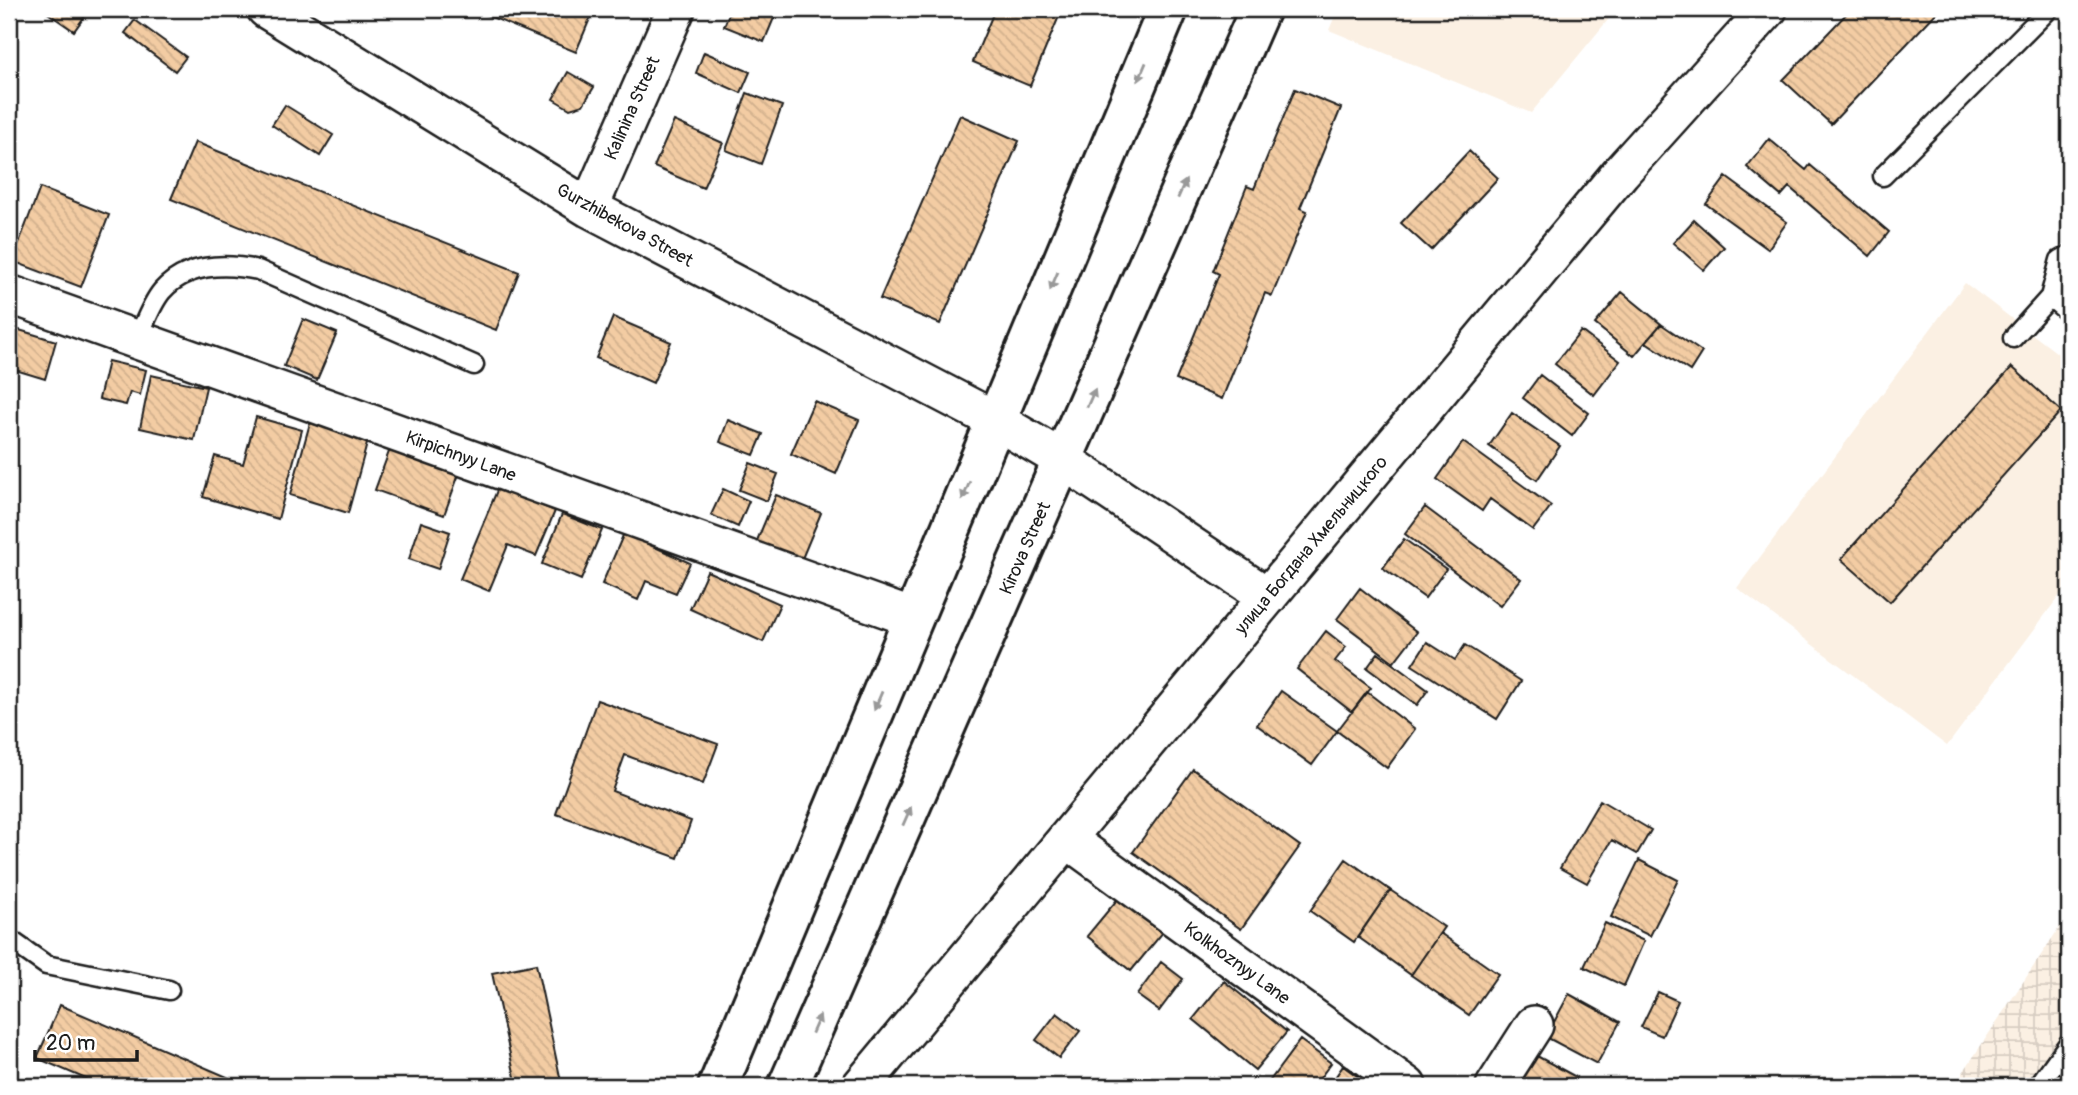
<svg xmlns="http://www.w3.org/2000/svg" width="2078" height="1095" font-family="Pangolin,sans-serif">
  <defs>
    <pattern id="industrial-grid" width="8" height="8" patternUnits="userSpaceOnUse" patternTransform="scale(1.75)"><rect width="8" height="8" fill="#fbf0e3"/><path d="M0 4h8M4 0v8" fill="none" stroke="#d7cdc2"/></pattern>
    <pattern id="building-back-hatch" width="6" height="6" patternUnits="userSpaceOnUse" patternTransform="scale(1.75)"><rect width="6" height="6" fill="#f3cca3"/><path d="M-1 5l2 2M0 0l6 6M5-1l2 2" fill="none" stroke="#d0af8c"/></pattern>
  </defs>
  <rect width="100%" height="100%" fill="#fff"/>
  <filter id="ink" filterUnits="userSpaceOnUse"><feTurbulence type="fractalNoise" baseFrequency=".0143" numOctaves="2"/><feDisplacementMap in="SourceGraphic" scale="14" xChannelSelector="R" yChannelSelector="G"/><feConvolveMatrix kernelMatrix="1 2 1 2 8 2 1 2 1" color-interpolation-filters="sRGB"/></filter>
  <g filter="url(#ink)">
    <path fill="#fbf0e3" d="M1338,9H1617L1531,113L1329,30Z
      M1965,283L2069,362V583L1947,746L1737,588Z"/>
    <path fill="url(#industrial-grid)" d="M2069,913V1086H1954Z"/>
    <path fill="url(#building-back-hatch)" stroke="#1c1c1c" stroke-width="2" d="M42,9H90L74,31Z
      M472,9H594L576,52Z
      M731,9H765L776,13L764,42L724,26Z
      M995,9H1062L1030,86L973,62Z
      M1851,9H1940L1831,124L1783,80Z
      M135,20L186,57L175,71L125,33Z
      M704,52L750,72L741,93L696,73Z
      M568,72L594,87L583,105L570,109L553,99Z
      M1295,89L1341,108L1300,208L1307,211L1272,296L1265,293L1222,399L1176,380L1219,274L1213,271L1247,186L1254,189Z
      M747,93L782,106L761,164L726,150Z
      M285,105L333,135L320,156L272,125Z
      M960,115L1019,141L940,324L880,299Z
      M674,121L723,143L703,188L654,167Z
      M1769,139L1806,170L1810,165L1889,232L1870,256L1789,187L1781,196L1747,167Z
      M195,142L519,272L496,330L171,199Z
      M1469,151L1498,178L1431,250L1401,223Z
      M1726,177L1787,222L1768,249L1706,204Z
      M40,188L109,215L81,287L12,261Z
      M1694,220L1724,247L1704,270L1673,243Z
      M1622,292L1661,324L1634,356L1595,324Z
      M613,317L671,342L653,383L596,358Z
      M303,319L337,333L317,380L284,366Z
      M1661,324L1702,352L1690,371L1646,342Z
      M9,327L56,341L45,379L9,368Z
      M1581,331L1620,361L1594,395L1555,364Z
      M108,361L146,370L140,395L130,392L126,405L99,399Z
      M2012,367L2061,411L1890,602L1841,559Z
      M151,375L206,387L194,440L140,428Z
      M1540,375L1589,413L1572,436L1523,398Z
      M814,401L859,420L836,474L791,454Z
      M1512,413L1560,446L1537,480L1489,446Z
      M256,417L302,430L278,519L203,497L215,456L243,464Z
      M728,420L763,434L754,455L720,442Z
      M310,423L368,440L348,513L290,495Z
      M1463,442L1551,506L1533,530L1490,499L1482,511L1437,479Z
      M390,449L459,474L444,515L375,490Z
      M750,463L778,474L767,501L739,490Z
      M498,488L555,511L536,556L508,545L489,591L460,579Z
      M723,489L749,501L738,527L711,515Z
      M776,495L821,513L801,561L756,543Z
      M1425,507L1521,579L1500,606L1405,534Z
      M562,514L602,530L581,580L542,564Z
      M421,522L450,532L438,569L409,559Z
      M624,533L690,563L676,593L646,581L638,600L602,584Z
      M1404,539L1446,569L1425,598L1383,568Z
      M707,571L780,604L763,642L690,609Z
      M1360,588L1417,632L1394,662L1337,619Z
      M1326,631L1346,647L1335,661L1371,688L1352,712L1297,669Z
      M1427,642L1455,660L1465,645L1521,681L1497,719L1412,665Z
      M1378,653L1428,690L1417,705L1367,668Z
      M1281,691L1337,731L1312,765L1257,725Z
      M1367,692L1415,729L1387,768L1337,731Z
      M597,700L718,744L703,784L625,755L612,791L691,821L678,858L556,814Z
      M1193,769L1300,846L1241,929L1133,852Z
      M1600,800L1651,830L1637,854L1612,840L1587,883L1560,868Z
      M1346,859L1390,890L1354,942L1310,911Z
      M1639,860L1678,880L1650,936L1611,917Z
      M1390,890L1444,927L1411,975L1358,937Z
      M1121,895L1164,931L1131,971L1087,936Z
      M1605,923L1644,941L1624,986L1584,967Z
      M1440,933L1498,974L1469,1015L1411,975Z
      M1161,962L1183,979L1159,1011L1137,995Z
      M536,964L562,1086H517L492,973Z
      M1224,981L1287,1032L1255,1070L1193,1019Z
      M1658,992L1678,1001L1662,1036L1641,1027Z
      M1569,994L1620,1022L1597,1064L1546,1037Z
      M60,1005L248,1086H102L37,1058Z
      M1057,1013L1080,1031L1059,1058L1036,1040Z
      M1300,1040L1331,1063L1314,1086H1266Z
      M1535,1055L1576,1077L1571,1086H1517Z
      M1343,1066L1371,1086H1329Z"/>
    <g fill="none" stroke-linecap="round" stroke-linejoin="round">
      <defs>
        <path id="service" d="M1883,176L2049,9
          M2069,255L2060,260L2050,297L2069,313
          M2013,338L2050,297
          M137,340C144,325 151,304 162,291C187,263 224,263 258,270L474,365
          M9,939L46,965L169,990
          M2038,1086L2069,1043"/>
        <path id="minor" d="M266,9L589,208L995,420L1063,460L1268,597
          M589,208L676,9
          M9,294L913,618
          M1067,839L1407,1086
          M861,1086L1621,172L1768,9
          M1495,1086L1534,1025"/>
        <path id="tertiary" d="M718,1086L1168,9
          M788,1086L1260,9"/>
      </defs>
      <use href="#service" stroke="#1c1c1c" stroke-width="23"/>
      <use href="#minor" stroke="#1c1c1c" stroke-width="42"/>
      <use href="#tertiary" stroke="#1c1c1c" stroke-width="44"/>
      <use href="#service" stroke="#fff" stroke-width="18"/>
      <use href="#minor" stroke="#fff" stroke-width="37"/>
      <use href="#tertiary" stroke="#fff" stroke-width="38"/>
    </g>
    <defs><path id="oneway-solid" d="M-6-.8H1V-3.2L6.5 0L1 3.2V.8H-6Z" transform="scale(1.75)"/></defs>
    <g fill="#999">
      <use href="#oneway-solid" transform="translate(1142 72) rotate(113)"/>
      <use href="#oneway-solid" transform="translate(1182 189) rotate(-66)"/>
      <use href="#oneway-solid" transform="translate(1054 281) rotate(113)"/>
      <use href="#oneway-solid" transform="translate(1091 398) rotate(-66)"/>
      <use href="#oneway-solid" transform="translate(966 491) rotate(112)"/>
      <use href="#oneway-solid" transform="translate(878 701) rotate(113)"/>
      <use href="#oneway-solid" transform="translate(907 816) rotate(-66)"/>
      <use href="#oneway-solid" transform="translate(816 1024) rotate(-66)"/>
    </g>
  </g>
  <g text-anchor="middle" stroke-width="5" stroke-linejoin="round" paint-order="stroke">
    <g font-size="18" fill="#1c1c1c" stroke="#fff">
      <text transform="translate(632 108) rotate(-66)" y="6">Kalinina Street</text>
      <text transform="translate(625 225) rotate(29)" y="6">Gurzhibekova Street</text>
      <text transform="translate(461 456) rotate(20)" y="6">Kirpichnyy Lane</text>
      <text transform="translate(1311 545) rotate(-50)" y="6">улица Богдана Хмельницкого</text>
      <text transform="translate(1025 548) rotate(-66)" y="6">Kirova Street</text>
      <text transform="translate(1237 963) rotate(36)" y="6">Kolkhoznyy Lane</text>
    </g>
  </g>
  <rect width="2078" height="1095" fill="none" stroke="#fff" stroke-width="35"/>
  <rect x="18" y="18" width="2043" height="1060" fill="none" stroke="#1c1c1c" stroke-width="2.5" filter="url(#ink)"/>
  <path d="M35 1050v10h102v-10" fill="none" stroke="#1c1c1c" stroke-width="3.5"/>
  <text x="46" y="1050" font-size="21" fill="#1c1c1c" stroke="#ffffff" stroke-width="5" paint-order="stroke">20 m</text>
</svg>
